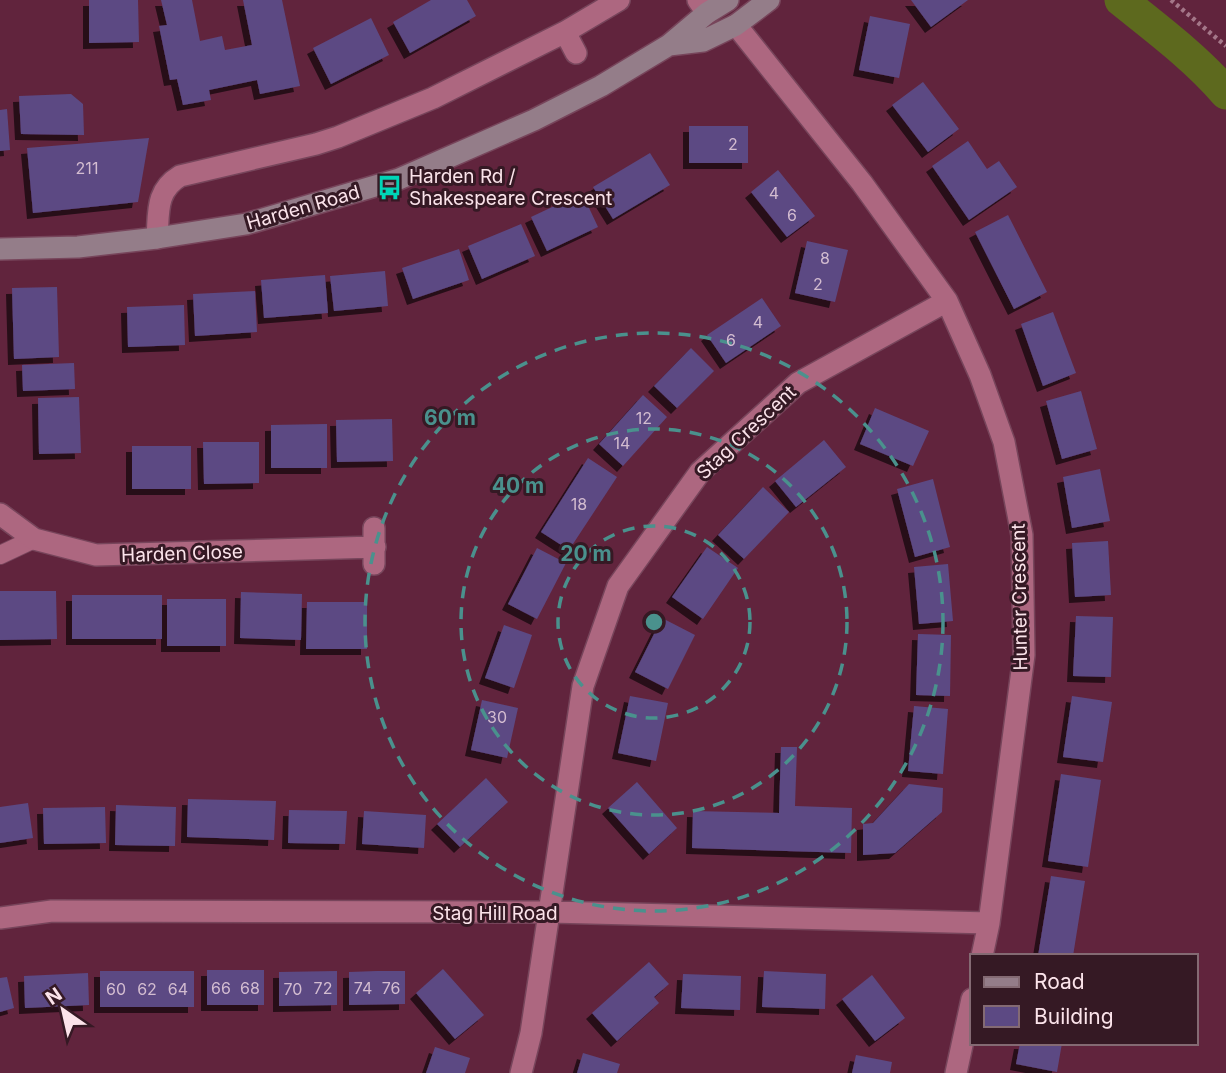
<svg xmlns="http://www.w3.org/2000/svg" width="1226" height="1073" font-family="Inter,sans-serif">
  <defs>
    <filter id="shadow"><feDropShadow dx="-6" dy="6" stdDeviation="0" flood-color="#0009"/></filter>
  </defs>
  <rect width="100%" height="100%" fill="#61243d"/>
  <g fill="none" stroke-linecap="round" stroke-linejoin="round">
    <path stroke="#5d691e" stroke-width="33" d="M1121,0C1157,29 1196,58 1226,93"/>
  </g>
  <path fill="#5c4983" filter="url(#shadow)" d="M89,0H138L139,42L89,43Z
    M161,0H192L200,41L222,36L225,50L252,45L243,0H282L300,86L260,94L257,80L209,90L211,100L183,105L177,79L170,80L159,26L167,25Z
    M431,0H467L476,16L410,53L393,22Z
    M911,0H968L931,27Z
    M870,16L910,24L899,78L859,70Z
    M371,18L389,55L331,84L313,48Z
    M923,82L959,129L928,152L892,105Z
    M71,94L83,104L84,135L21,134L19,96Z
    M7,109L10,150L0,151V110Z
    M689,126H748V163H689Z
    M149,138L138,202L33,213L27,148Z
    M968,141L987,169L999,161L1017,187L969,220L932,166Z
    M650,153L670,185L613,219L593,187Z
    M778,170L815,216L787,237L751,192Z
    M582,193L598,227L547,251L531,217Z
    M1008,215L1047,292L1014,309L975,232Z
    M521,224L535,256L482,279L468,246Z
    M807,241L848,250L835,302L795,293Z
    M459,249L469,280L413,299L402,268Z
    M385,271L388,306L334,311L330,276Z
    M325,275L328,313L264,318L261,280Z
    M57,287L59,357L14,359L12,288Z
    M255,291L257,332L195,336L193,294Z
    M762,298L781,326L726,363L707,335Z
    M184,305L185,345L128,347L127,307Z
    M1053,312L1076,373L1043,386L1021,324Z
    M691,348L714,371L677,408L654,386Z
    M74,363L75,389L23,391L22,365Z
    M1081,391L1097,449L1062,459L1046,401Z
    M643,395L667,417L623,466L599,444Z
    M79,397L81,453L39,454L38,398Z
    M875,408L929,431L913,466L860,444Z
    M392,419L393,461L337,462L336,420Z
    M327,424V468H271V425Z
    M824,440L846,467L796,507L775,481Z
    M203,442H259V483L204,484Z
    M132,446H191V489H132Z
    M588,458L617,477L569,550L541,532Z
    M1100,469L1110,521L1072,528L1063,477Z
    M933,479L950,547L915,557L897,489Z
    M763,487L789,512L744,559L718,535Z
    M1108,541L1111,595L1075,597L1072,543Z
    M707,547L738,568L703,619L672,597Z
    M537,548L566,563L537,619L508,604Z
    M948,564L953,621L919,624L914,567Z
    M0,591H56L57,639L0,640Z
    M241,592L302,594L301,640L240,638Z
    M72,595H162V639H72Z
    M167,599H226V646H167Z
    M307,602H367V649H306Z
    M1076,616L1113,617L1111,677L1073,676Z
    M662,618L695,635L668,689L635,672Z
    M504,625L532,635L514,688L485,678Z
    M918,634L951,635L950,696L916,695Z
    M630,696L668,703L656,761L618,753Z
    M1072,696L1112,702L1103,762L1063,757Z
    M482,700L518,708L507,758L471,750Z
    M914,706L948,709L943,774L908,771Z
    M781,747H797L795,806L852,808L851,853L692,848L693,811L779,813Z
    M1061,774L1101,780L1088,867L1048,861Z
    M486,778L508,802L460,847L437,824Z
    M637,782L677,828L649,854L608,808Z
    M909,784L943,788L942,812L895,853L863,855V824L873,823Z
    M188,799L276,801L274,840L187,837Z
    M28,803L33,838L0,843V807Z
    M116,805L176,807L175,846L115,845Z
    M105,807L106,843L44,844L43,808Z
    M289,810L347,811L345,844L288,843Z
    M364,811L426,815L424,848L362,844Z
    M1051,876L1085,881L1073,956H1038Z
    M649,962L669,984L654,997L659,1003L617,1041L592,1013Z
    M443,969L484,1015L455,1039L416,993Z
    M207,970H264V1005H207Z
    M100,971H194V1007H100Z
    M337,971V1005L279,1006V972Z
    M377,971H405V1004L349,1005V972Z
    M764,971L826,974L825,1009L762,1007Z
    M88,973L89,1005L25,1008L24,976Z
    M683,974L741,976L740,1010L681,1008Z
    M872,975L905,1018L875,1041L842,999Z
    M7,977L14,1008L0,1012V978Z
    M1020,1043H1062L1057,1072L1016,1064Z
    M435,1047L470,1058L465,1073H426Z
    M583,1053L620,1064L617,1073H577Z
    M856,1055L892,1062L890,1073H852Z"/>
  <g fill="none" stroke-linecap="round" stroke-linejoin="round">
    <defs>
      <path id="lane" d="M0,555L34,539"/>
      <path id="street" d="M698,0L707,13
        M736,25L862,183L947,301L980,375L1004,442L1022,535L1024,655L989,923L982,956
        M565,32L576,53
        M157,238C159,213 155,191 180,176L316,144L338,137L433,98L565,32L619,0
        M0,514L34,539L96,555L375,547
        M374,528V564
        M0,918L52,911L550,912L989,923
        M521,1073L531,1033L583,686L618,586L700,472L798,383L947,301
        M956,1073L972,999"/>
      <path id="secondary" d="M669,45L703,41L736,25L769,0
        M0,249L78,247L157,238L246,224L399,179L534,120L601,86L669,45L707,13L728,0"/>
    </defs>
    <use href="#lane" stroke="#77455b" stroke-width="20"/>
    <use href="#street" stroke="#77455b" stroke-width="24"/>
    <use href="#secondary" stroke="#77455b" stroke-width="24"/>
    <path stroke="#a47789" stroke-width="4.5" stroke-dasharray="3.5 3.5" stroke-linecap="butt" d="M1171,0L1226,46"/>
    <use href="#lane" stroke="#ad6780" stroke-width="18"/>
    <use href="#street" stroke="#ad6780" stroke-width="21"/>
    <use href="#secondary" stroke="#947d89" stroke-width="21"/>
  </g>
  <g fill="none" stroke="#4a918d" stroke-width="3.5" stroke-dasharray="12 9">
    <circle cx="654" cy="622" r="96"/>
    <circle cx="654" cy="622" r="193"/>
    <circle cx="654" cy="622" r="289"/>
  </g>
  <defs>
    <symbol id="bus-bare" viewBox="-9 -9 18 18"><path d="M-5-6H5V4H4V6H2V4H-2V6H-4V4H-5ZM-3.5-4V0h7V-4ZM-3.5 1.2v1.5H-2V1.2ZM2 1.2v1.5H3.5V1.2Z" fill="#00d5b7" stroke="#351924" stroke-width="2.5" paint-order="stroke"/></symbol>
  </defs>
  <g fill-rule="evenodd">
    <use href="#bus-bare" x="372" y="170" width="35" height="35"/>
  </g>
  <g text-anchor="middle" stroke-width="6" stroke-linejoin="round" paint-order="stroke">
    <g font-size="16" fill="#d3bcd0">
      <text x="733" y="150">2</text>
      <text x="87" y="174">211</text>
      <text x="774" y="199">4</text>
      <text x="792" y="221">6</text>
      <text x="825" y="264">8</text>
      <text x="818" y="290">2</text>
      <text x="758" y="328">4</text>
      <text x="731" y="346">6</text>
      <text x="644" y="424">12</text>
      <text x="622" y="449">14</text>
      <text x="579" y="510">18</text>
      <text x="497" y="723">30</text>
      <text x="221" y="994">66</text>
      <text x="250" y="994">68</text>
      <text x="323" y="994">72</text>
      <text x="363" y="994">74</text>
      <text x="391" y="994">76</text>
      <text x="116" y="995">60</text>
      <text x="147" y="995">62</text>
      <text x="178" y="995">64</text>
      <text x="293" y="995">70</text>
    </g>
    <g font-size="19" fill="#fbe3ea" stroke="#351924" text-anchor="start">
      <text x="409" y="183">Harden Rd /<tspan x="409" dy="22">Shakespeare Crescent</tspan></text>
    </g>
    <g font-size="19" fill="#fbe3ea" stroke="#351924">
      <text transform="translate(303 207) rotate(-16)" y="7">Harden Road</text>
      <text transform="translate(746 432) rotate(-43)" y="7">Stag Crescent</text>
      <text transform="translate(182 553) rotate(-2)" y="7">Harden Close</text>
      <text transform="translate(1019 597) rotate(-91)" y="7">Hunter Crescent</text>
      <text x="495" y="920">Stag Hill Road</text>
    </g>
  </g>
  <circle cx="654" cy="622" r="10" fill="#4a918d" stroke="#351924" stroke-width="3.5"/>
  <g font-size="21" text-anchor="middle" font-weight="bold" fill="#4a918d" stroke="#351924" stroke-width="6" stroke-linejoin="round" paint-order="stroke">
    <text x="450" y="425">60 m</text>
    <text x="518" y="493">40 m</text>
    <text x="586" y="561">20 m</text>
  </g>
  <rect x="970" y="954" width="228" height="91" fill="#351924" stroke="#846a73" stroke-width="2"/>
  <rect x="984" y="977" width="35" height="10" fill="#947d89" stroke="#846a73" stroke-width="2"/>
  <text x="1034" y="989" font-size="21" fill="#fbe3ea">Road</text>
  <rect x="984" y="1006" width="35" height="21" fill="#5c4983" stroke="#846a73" stroke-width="2"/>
  <text x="1034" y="1024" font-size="21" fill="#fbe3ea">Building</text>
  <g transform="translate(63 1010) rotate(326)" stroke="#351924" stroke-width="5" paint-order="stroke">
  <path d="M0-5L12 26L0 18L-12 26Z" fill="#fbe3ea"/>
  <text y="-10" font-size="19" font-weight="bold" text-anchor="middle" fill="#fbe3ea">N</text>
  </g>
</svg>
